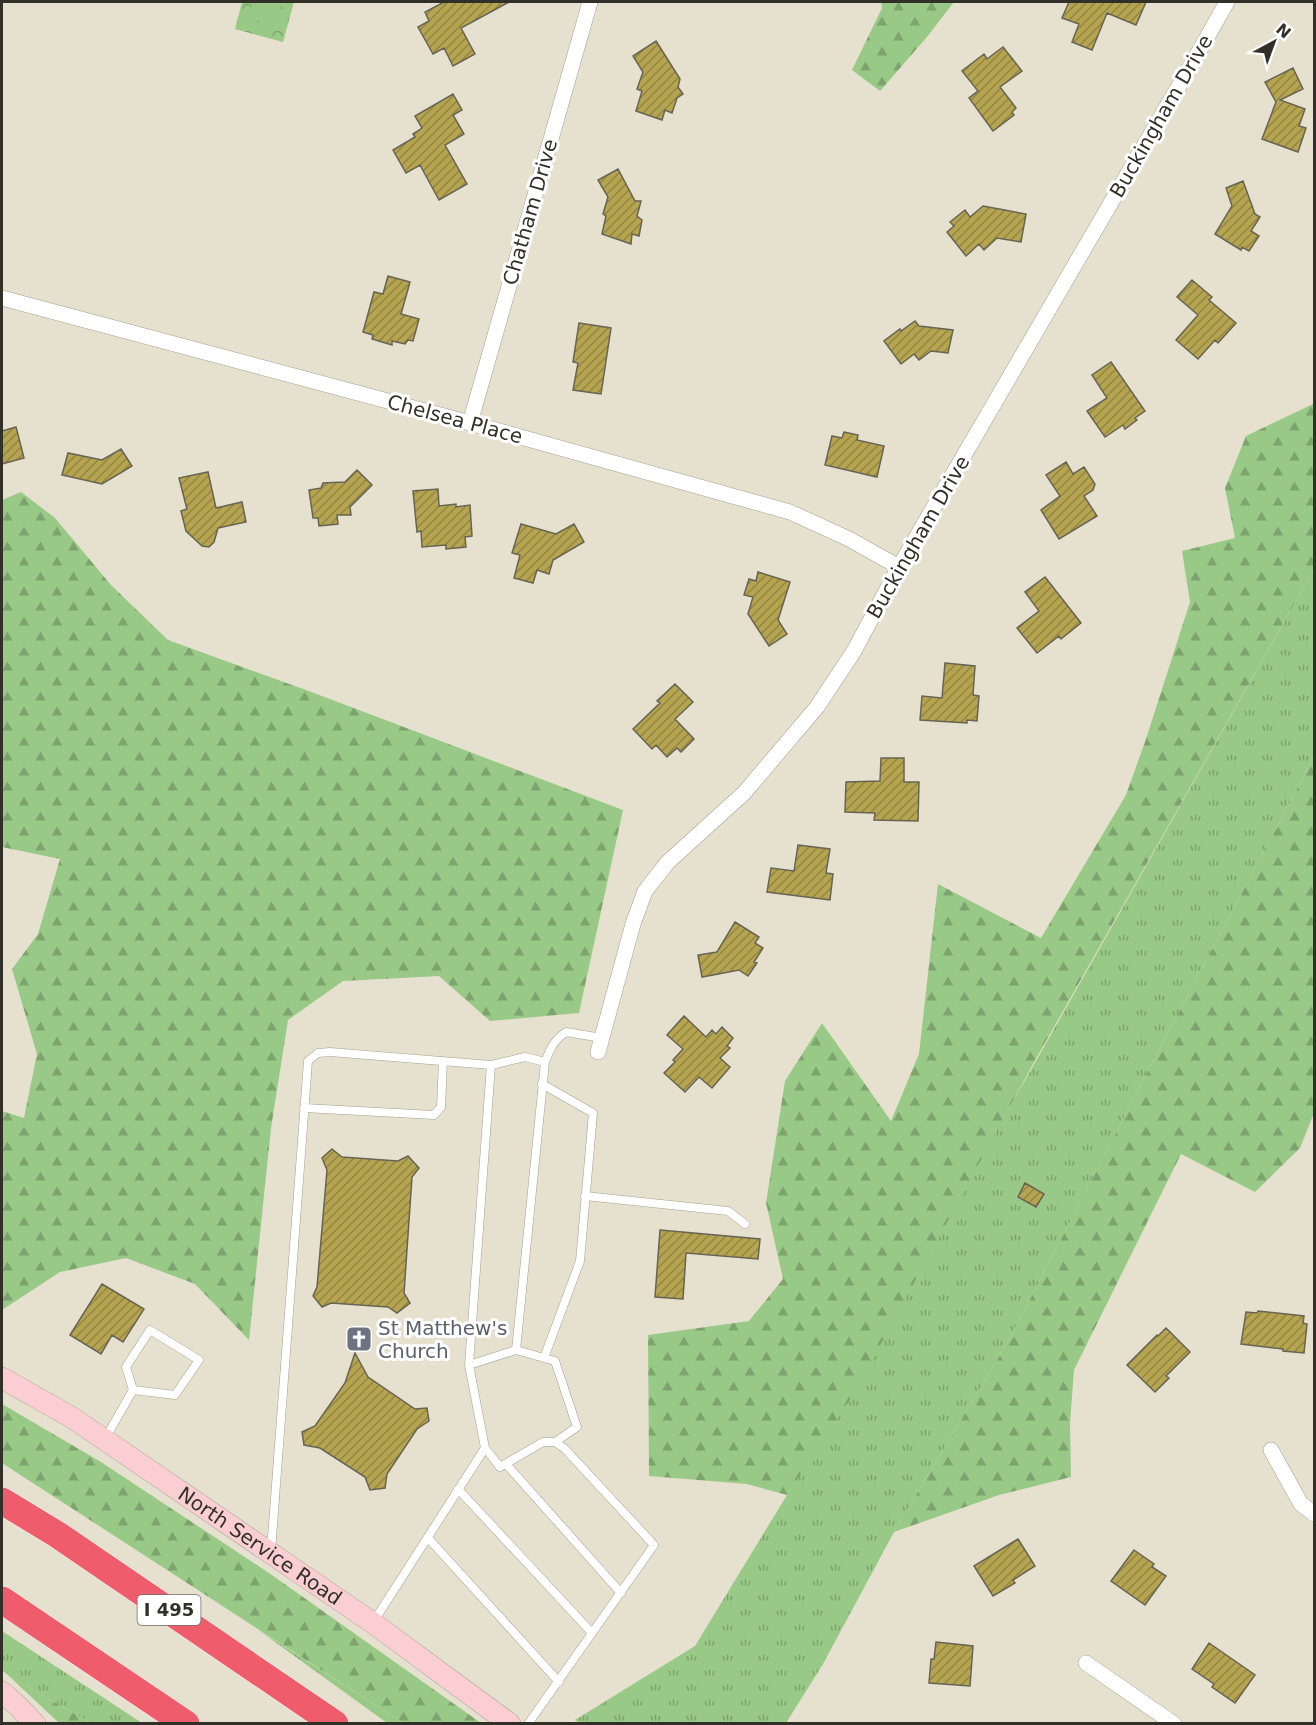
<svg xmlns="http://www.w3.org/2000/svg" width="1316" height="1725" font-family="'DejaVu Sans',sans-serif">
  <defs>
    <pattern id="grass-tufts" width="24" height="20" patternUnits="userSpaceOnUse" patternTransform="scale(1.5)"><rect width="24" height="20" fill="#99c986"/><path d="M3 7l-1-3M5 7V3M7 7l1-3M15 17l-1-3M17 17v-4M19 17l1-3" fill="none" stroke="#7da46e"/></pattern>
    <pattern id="forest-firs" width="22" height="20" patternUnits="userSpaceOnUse" patternTransform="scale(1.5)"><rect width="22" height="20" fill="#99c986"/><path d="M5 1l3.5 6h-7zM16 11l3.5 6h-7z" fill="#7da46e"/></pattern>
    <pattern id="park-crowns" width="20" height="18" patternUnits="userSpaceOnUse" patternTransform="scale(1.5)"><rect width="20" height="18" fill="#99c986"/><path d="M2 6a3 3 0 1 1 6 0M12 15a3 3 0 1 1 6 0" fill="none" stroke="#7da46e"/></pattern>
    <pattern id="building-hatch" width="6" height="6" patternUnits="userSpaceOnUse" patternTransform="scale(1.5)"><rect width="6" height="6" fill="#b5a450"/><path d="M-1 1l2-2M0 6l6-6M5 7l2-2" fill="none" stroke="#948642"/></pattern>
  </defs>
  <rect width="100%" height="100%" fill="#e5e1ce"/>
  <path fill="url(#grass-tufts)" d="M1314,569V757L1165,1038L1009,1340L894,1532L823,1664L786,1723L581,1724L575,1720L695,1646L787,1495L1036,1061Z
    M257,1629L403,1723H387Z
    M2,1631L142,1723H91L10,1677L2,1670Z"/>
  <path fill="url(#forest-firs)" d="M881,2H954L927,37L880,91L852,70L882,8Z
    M1314,397V569L1033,1064L853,1395L787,1495L747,1484L649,1476L648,1335L749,1321L783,1279L766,1203L785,1081L822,1023L891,1121L919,1054L938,884L1041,938L1126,795L1146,739L1190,602L1182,551L1235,538L1225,488L1246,436L1313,404Z
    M21,492L55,518L111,585L168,640L306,690L623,810L579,1013L490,1021L439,976L343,981L288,1020L271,1128L249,1340L195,1284L126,1258L60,1272L2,1310V1111L24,1118L37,1054L12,969L38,934L60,859L2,847V500Z
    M1314,757V1113L1300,1148L1255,1192L1181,1154L1074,1370L1070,1423L1071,1477L999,1495L894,1532L1009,1340L1165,1038Z
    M2,1404L101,1462L269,1573L481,1723H403L2,1463Z
    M10,1677L91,1723H59Z"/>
  <path fill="url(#park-crowns)" d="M242,2H294L283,42L235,29Z"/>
  <path fill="#99c986" d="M253,2H283L275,26L248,18Z"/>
  <path fill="url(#building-hatch)" stroke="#676453" stroke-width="1.5" d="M444,2H509L461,28L475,54L453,66L444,48L433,54L418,27L429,21L425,12Z
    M1069,2H1146L1136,25L1107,13L1092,50L1072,42L1079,24L1062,18Z
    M656,41L680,79L678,87L683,94L677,98L672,113L665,110L662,120L636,111L642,91L637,89L643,72L633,56Z
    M1003,47L1022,71L1000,87L1016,108L1012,112L1014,115L993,131L969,98L978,91L962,71L984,54L987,59Z
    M1293,68L1303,89L1280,100L1305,109L1299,126L1306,128L1298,152L1262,139L1276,102L1265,82Z
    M453,94L462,110L453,115L464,134L445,145L467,184L439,200L420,165L406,173L393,150L415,137L413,134L422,128L415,116Z
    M618,169L635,201H641L637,216L642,220L639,236L632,234L631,244L602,234L606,216L603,214L608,197L598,180Z
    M1243,181L1255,214L1260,217L1251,231L1259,236L1249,251L1242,247L1241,250L1215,234L1232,206L1226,188Z
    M983,206L1026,214L1021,242L997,238L984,250L979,244L966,256L947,232L954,226L950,222L965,210L970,217Z
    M388,276L410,282L401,314L419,319L413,341L408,340L405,344L392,341V345L372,339L373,335L363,332L374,292L383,294Z
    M1192,280L1212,297L1209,300L1236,323L1218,343L1215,340L1198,359L1176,340L1198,315L1177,297Z
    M915,321L919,326L953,330L948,353L931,351L919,360L914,354L901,364L884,341L900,329L901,331Z
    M579,323L611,328L601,394L573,390L578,363L573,362Z
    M1111,362L1145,411L1135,418L1137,420L1125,429L1123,425L1105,437L1087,411L1107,398L1092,375Z
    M16,427L24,458L2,464V431Z
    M844,432L858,435L857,440L884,446L877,477L825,465L832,436L842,438Z
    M121,449L132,466L102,484L62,475L68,453L102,460Z
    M1066,462L1073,474L1084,467L1095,484L1093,490L1084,496L1097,516L1059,539L1041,510L1060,496L1046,475Z
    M357,470L372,485L350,507L351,515H337L338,524L319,526L318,518H313L309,490L321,488L323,483L345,482Z
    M208,472L216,508L242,502L246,522L218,528L214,542L209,547L202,546L186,531L181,511L187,509L179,478Z
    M438,489L439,506L456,504V507L470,505L472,536L465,537L466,547L446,549V545L422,547L421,531L417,532L413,491Z
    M521,524L556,534L574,524L584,542L553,560L549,574L537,570L533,583L514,578L520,555L512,553Z
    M758,572L790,582L778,620L787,634L769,646L748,614L753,597L744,595L749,579L756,581Z
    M1045,577L1081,623L1061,639L1059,636L1037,653L1017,628L1039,611L1025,592Z
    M945,663L975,666L973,695L979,696L977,721L967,720V723L920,720L922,696L942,698Z
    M675,684L693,702L675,719L694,739L681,752L677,748L667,757L656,745L652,749L633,729L660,703L657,701Z
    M881,758H904V782H919L918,821L874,820L875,813L845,812L846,782L880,781Z
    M798,845L830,849L826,873L833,874L830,900L767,892L771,868L794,871Z
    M735,922L759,937L755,943L763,948L754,962L757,963L748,976L739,970L702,977L698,955L717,952Z
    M684,1016L706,1037L712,1030L716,1034L722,1027L733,1038L727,1046L730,1048L720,1058L730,1067L712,1088L699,1077L685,1092L664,1073L675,1062L673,1060L683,1049L667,1035Z
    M332,1149L342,1157L398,1161L408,1156L419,1168L412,1177L404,1293L410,1303L397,1313L388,1307L331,1303L322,1307L313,1296L317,1287L327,1170L322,1158Z
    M1025,1183L1044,1194L1036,1207L1018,1197Z
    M660,1230L760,1239L758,1259L686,1253L683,1299L655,1297Z
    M102,1284L144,1309L123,1342L112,1335L101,1354L70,1335Z
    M1258,1311L1304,1316L1303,1323L1307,1324L1304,1353L1283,1351V1349L1241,1344L1246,1312L1257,1313Z
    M1166,1328L1190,1352L1166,1376L1169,1378L1155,1392L1127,1365L1157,1335L1158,1336Z
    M355,1353L368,1377L415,1409L427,1408L429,1421L417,1429L387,1474L385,1488L370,1490L365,1477L320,1448L304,1445L302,1432L315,1426L345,1383Z
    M1018,1539L1035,1566L1013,1580L1015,1583L993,1596L974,1566Z
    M1134,1550L1154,1564L1152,1567L1166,1576L1145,1605L1111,1581Z
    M936,1642L973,1646L970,1686L929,1683L931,1659H934Z
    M1209,1643L1255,1675L1235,1703L1212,1687L1214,1684L1192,1669Z"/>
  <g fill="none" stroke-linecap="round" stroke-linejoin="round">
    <defs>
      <path id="lane" d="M545,1062C550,1049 554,1040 566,1032L602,1038
        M491,1065L525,1057L545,1062L516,1350L555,1361L577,1427L555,1442
        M542,1084L593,1113L580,1261L544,1358
        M304,1108L434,1115L441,1107L443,1061
        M585,1196L728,1211L745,1224
        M469,1365L516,1350
        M105,1439L133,1390L126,1367L150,1330L199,1360L175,1395L133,1390
        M506,1464L621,1593
        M458,1489L592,1633
        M428,1538L559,1682
        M271,1551L308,1061L318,1053L330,1052L491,1065L469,1365L485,1448L500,1467L543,1442H555L565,1449L654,1545L528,1724
        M374,1621L485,1448"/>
      <path id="street" d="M2,298L470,423L790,512L849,539L899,567
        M470,423L590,2
        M598,1052L633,924L645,891L668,862L744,793L817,707L854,651L899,567L1201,48L1227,2
        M1271,1450L1301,1504L1314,1514
        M1086,1663L1174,1724"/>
      <g id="secondary">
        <path id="s1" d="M2,1378L71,1417L105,1440L373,1623L510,1724"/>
        <path d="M2,1692L18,1706L35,1724"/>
      </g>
      <path id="highway" d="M2,1501L58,1535L335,1724
        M2,1600L186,1724"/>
    </defs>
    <use href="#lane" stroke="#a5a18f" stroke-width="9"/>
    <use href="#street" stroke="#a5a18f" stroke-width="16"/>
    <use href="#secondary" stroke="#a5a18f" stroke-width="22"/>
    <use href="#highway" stroke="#fff" stroke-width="28"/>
    <use href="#lane" stroke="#fff" stroke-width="8"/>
    <use href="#street" stroke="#fff" stroke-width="15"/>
    <use href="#secondary" stroke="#faced3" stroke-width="21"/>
    <use href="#highway" stroke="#ef5d6d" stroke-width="27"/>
  </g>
  <defs>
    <symbol id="church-square" viewBox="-11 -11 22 22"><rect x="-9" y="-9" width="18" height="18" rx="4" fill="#6b7280" stroke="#fff"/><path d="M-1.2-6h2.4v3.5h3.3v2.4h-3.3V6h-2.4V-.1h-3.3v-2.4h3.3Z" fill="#fff"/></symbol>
  </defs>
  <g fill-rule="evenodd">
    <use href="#church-square" x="344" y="1324" width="30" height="30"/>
  </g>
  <g text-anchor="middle" stroke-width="6" stroke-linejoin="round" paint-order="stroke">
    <rect fill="#fff" stroke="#6f6e68" stroke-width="1.5" x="137.5" y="1595" width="63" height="30" rx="4.5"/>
    <g font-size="18" font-weight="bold" fill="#313028">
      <text x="169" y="1616">I 495</text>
    </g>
    <g font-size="20" fill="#313028" stroke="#fff">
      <text transform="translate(1161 116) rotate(-60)" y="7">Buckingham Drive</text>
      <text transform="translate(530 212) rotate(-74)" y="7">Chatham Drive</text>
      <text transform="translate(455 419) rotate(15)" y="7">Chelsea Place</text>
      <text transform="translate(918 537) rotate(-60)" y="7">Buckingham Drive</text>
      <text dy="7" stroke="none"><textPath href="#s1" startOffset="308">North Service Road</textPath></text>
    </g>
    <g font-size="20" fill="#5b616d" stroke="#fff" text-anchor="start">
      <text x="378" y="1335">St Matthew's<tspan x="378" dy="23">Church</tspan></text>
    </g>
  </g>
  <rect width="1316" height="1725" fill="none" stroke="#313028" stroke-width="6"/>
  <g transform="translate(1274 42) rotate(41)" stroke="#ffffff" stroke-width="4.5" paint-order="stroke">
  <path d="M0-4.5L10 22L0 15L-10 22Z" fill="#313028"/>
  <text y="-9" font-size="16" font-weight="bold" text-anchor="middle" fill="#313028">N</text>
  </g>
</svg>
